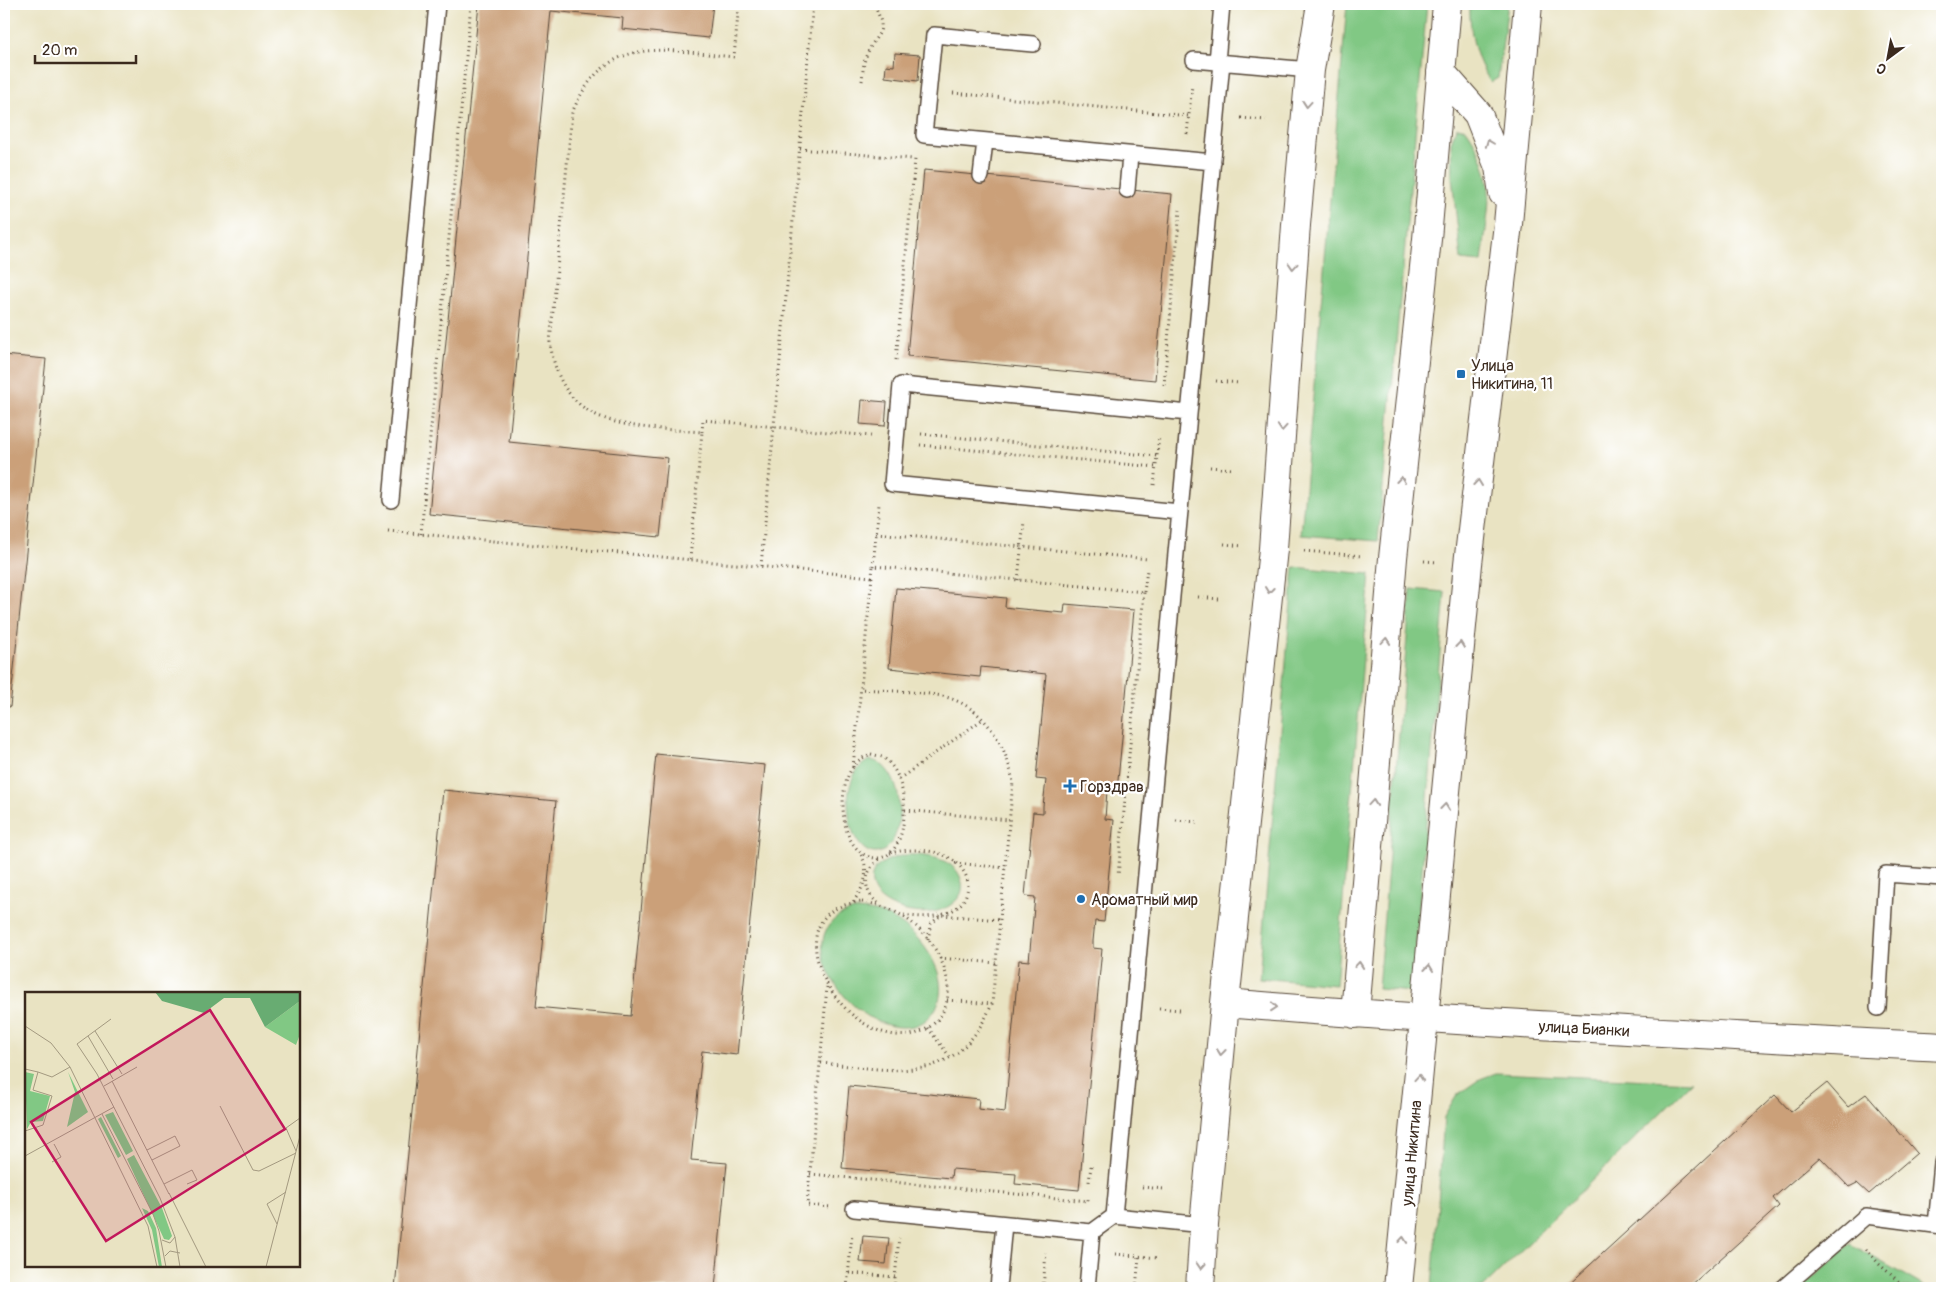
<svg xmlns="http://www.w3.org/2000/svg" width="1946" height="1292" font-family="Pangolin,sans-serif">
  <rect width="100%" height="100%" fill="#fff"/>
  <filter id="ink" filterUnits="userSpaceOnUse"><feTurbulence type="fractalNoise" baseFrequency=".02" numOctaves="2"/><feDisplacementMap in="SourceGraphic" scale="10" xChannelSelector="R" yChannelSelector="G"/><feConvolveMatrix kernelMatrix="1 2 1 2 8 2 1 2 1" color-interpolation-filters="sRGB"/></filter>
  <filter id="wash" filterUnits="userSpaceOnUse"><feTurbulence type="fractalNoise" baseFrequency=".0096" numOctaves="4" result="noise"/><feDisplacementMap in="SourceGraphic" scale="20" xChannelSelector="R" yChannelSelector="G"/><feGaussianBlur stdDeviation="1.12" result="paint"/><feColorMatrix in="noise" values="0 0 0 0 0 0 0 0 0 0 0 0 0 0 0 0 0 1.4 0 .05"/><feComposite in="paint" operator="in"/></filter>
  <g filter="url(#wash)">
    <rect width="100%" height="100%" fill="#e9e3c2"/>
    <path fill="#81c884" stroke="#5e7951" d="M1347,4H1427L1378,541L1301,535Z
      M1470,4H1508L1498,78L1491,82C1475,61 1469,30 1470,4Z
      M1457,127L1465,128C1478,145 1489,171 1489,193C1489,216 1484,240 1482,262L1461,260L1452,177L1451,142Z
      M1294,567L1370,574L1336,985L1259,978Z
      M1411,589L1445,592L1412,992L1378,989Z
      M871,760C909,768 907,851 876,853C845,854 835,771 871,760Z
      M905,855C925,854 958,858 962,883C963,888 962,893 959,897C942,920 901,915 882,900C877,896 873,891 872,884C868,865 891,858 905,855Z
      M854,910C870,910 884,913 897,921C923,937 952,977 936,1008C931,1017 923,1024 913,1026C852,1039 780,929 854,910Z
      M1496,1073L1692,1082L1483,1288H1432L1444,1117L1457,1095L1480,1079Z
      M1850,1244L1927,1288H1800Z"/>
    <g id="blocks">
      <path fill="#cba079" d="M479,4H713L709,38L622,29L623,18L551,11L509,442L668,458L660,537L429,514Z
        M895,53L920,55L918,81L885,77L886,65L894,66Z
        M924,170L1172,194L1155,380L907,356Z
        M4,355L46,359L10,707L4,706Z
        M862,400L887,402L885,426L860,424Z
        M896,588L1006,598L1005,607L1012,608L1064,613L1065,604L1134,610L1117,791L1107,790L1105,819L1114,820L1104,922L1095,921L1093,941V948L1102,949L1079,1190L1015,1184L1016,1174L952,1169L951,1178L842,1168L849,1086L979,1099L978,1109L1005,1112L1019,960L1029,961L1033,918L1035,897L1025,896L1033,812L1043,813V806L1046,780L1036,779L1046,674L981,667L980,677L889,668Z
        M656,754L765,765L737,1055L702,1051L691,1160L727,1163L715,1288H395L443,790L556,801L536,1007L631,1016Z
        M1827,1083L1848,1107L1866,1094L1917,1153L1869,1194L1857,1183L1849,1187L1820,1157L1773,1198L1779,1206L1688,1288H1565L1775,1095L1791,1112Z
        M863,1236L889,1238L886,1264L860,1262Z"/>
    </g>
  </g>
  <g filter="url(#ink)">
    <use href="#blocks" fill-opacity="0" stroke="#554637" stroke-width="1"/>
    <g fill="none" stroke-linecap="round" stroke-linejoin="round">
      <defs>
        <path id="lane" d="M1033,44L934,35L924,135L1213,162
          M1194,60L1310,70
          M1217,62L1222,4
          M981,176L985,141
          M1127,190L1130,155
          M391,500L437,4
          M1180,512L892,484L901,385L1189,413
          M1878,1008L1886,874L1942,878
          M854,1209L1092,1232L1114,1216L1204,1225
          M1114,1216L1222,62
          M1936,1225L1942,1163
          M998,1288L1004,1224
          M1087,1288L1092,1232
          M1783,1288L1866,1216L1942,1226"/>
        <path id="street" d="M1441,72L1478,114L1499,167L1503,193
          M1225,1003C1464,1023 1703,1034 1942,1047
          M1355,1014L1393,558L1427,239L1447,4
          M1200,1288L1204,1225L1225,1003L1273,549L1296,225L1310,70L1321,4
          M1398,1288L1468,564L1508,224L1528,4"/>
      </defs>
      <use href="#lane" stroke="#554637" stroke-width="18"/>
      <use href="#street" stroke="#554637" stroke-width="30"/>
      <path stroke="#554637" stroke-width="3" stroke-dasharray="1 4" stroke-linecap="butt" d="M862,81C863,72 863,62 867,54C879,28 888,34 874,4
        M953,93L1189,116
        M1241,118L1266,120
        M1187,134L1192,85
        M800,149L913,159
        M896,360L915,159
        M1216,381L1240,383
        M1164,385L1180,210
        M702,432L703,420L871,436
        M921,434L1157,456
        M920,445L1156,467
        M1210,467L1232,469
        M1154,485L1159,436
        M388,531L872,577
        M876,533L1148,559
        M421,534L471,4
        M1224,544L1243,546
        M1304,551L1363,556
        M690,559L702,432C630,426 562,431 550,342L572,113C606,32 662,50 734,57L739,4
        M1424,561L1438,562
        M761,566L813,4
        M873,566L879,504
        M1018,580L1024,521
        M1144,592L1147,570
        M1198,597L1219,599
        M871,754C875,755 879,756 882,757C914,775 911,861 875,858C839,854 836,790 853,767C857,760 864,757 871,754Z
        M853,767L873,566L1144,592L1118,876
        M899,779L983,719
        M905,810L1009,820
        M1176,820L1197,822
        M890,853C914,847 954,848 966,876C969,882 968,889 966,895C958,918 924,919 904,915
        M955,863L1005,868
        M853,902C865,886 871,870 859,851
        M862,902C880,904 897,911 911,922C937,942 962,987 939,1018C932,1027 921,1033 910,1035C835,1044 767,908 862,902Z
        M878,903C861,890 864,871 880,858
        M928,939L931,924L941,915L1000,920
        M940,958L996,963
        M827,987L807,1205L831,1207
        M947,1000L992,1004
        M1159,1008L1180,1010
        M928,1028L950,1057
        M821,1063C896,1070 955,1089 992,1004L1013,782C1006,743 983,705 942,696C916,691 888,691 861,689
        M1091,1166L1089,1182L1091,1183
        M810,1174L1088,1201V1198
        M1142,1187L1164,1189
        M1866,1249L1879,1264L1906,1288
        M1115,1254L1158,1258
        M849,1273L895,1277
        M847,1288L852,1234
        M894,1288L899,1238
        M1043,1288L1046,1253
        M1136,1288L1139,1257"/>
      <use href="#lane" stroke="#fff" stroke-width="15"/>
      <use href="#street" stroke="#fff" stroke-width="28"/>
    </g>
    <defs><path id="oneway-chevron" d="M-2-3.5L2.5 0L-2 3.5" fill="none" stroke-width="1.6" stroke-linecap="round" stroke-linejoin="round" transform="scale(1.25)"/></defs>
    <g stroke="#a79f9a">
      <use href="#oneway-chevron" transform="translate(1307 104) rotate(95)"/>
      <use href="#oneway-chevron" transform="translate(1489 143) rotate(-111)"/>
      <use href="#oneway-chevron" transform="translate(1293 266) rotate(94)"/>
      <use href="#oneway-chevron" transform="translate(1282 428) rotate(94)"/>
      <use href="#oneway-chevron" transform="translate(1401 480) rotate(-84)"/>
      <use href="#oneway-chevron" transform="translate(1478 483) rotate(-83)"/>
      <use href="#oneway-chevron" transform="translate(1269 590) rotate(97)"/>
      <use href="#oneway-chevron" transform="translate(1386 641) rotate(-85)"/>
      <use href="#oneway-chevron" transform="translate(1460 645) rotate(-84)"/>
      <use href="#oneway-chevron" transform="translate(1373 803) rotate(-85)"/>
      <use href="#oneway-chevron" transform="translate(1445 807) rotate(-84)"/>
      <use href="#oneway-chevron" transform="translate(1359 965) rotate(-85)"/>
      <use href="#oneway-chevron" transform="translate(1429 968) rotate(-84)"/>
      <use href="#oneway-chevron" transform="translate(1274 1007) rotate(5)"/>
      <use href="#oneway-chevron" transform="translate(1221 1052) rotate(96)"/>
      <use href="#oneway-chevron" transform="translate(1419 1078) rotate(-85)"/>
      <use href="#oneway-chevron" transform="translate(1403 1240) rotate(-85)"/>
      <use href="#oneway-chevron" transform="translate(1201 1266) rotate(94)"/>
    </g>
  </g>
  <g fill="#1f6fb2" stroke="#fff" stroke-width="2">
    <rect x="1456" y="369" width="10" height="10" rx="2.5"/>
    <path d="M1067.5 778.5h5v5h5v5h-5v5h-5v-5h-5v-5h5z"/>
    <circle cx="1081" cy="899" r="5"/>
  </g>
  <g text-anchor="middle" stroke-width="4.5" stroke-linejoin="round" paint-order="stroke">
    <g font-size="16" fill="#3b2a1e" stroke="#fff" text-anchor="start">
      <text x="1471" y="371">Улица<tspan x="1471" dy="18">Никитина, 11</tspan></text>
      <text x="1080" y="792">Горздрав</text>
      <text x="1091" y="905">Ароматный мир</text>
    </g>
    <g font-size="16" fill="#3b2a1e" stroke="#fff">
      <text transform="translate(1584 1028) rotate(3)" y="6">улица Бианки</text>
      <text transform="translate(1411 1153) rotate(-85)" y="6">улица Никитина</text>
    </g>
  </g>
  <g transform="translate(25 992)">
    <rect width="275" height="275" fill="#e9e3c2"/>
    <path d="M275,9V42L271,53L240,35ZM0,80L9,82L5,99L25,104L18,129L6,130L2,137ZM43,80L63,120L42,135L50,100ZM88,120L108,159L101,163L80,123ZM76,125L96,164L93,166L73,127ZM109,163L137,216L147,244L144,248L139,247L102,167ZM117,216L123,219L131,236L137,275H134L127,238Z" fill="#81c884"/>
    <path d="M130,0H275V9L240,35L225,6H199L179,21L137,9Z" fill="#68ac72"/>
    <path fill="none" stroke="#a39980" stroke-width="1" d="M86,27L52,52L72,82L135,206L150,245L155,275M0,34L26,51L45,75L123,234L132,275M70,39L97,82M63,44L88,87M0,77L13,80L8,98L27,104L18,133L0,139M13,80L27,85L45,75M87,89L144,202M79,94L112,75M195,114L228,178L234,179L271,161M77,122L128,222L134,239L141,275M11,136L20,153M122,158L150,144L155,154L127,168M271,159L261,136L275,126M0,164L89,115M27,170L36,165L29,152M139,192L167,178L172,188L162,192M144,201L181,275M252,232L242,212L261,200M137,248L145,251L150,245M140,264L145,259L155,261M241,275L275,144"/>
    <path fill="#c2185b" fill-opacity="0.15" stroke="#c2185b" stroke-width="2.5" d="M185,18L260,137L81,249L6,130Z"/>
    <rect width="275" height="275" fill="none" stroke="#3b2a1e" stroke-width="2.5"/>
  </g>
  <rect width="1946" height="1292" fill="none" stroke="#fff" stroke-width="20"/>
  <g transform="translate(1888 58) rotate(212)" stroke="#ffffff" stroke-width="4" paint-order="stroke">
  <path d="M0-4L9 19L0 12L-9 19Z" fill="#3b2a1e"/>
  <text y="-8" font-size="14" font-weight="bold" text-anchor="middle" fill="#3b2a1e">С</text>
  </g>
  <path d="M35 55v8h101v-8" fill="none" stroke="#3b2a1e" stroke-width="2.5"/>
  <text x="42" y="55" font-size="15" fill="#3b2a1e" stroke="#ffffff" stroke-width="4" paint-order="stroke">20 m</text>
</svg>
